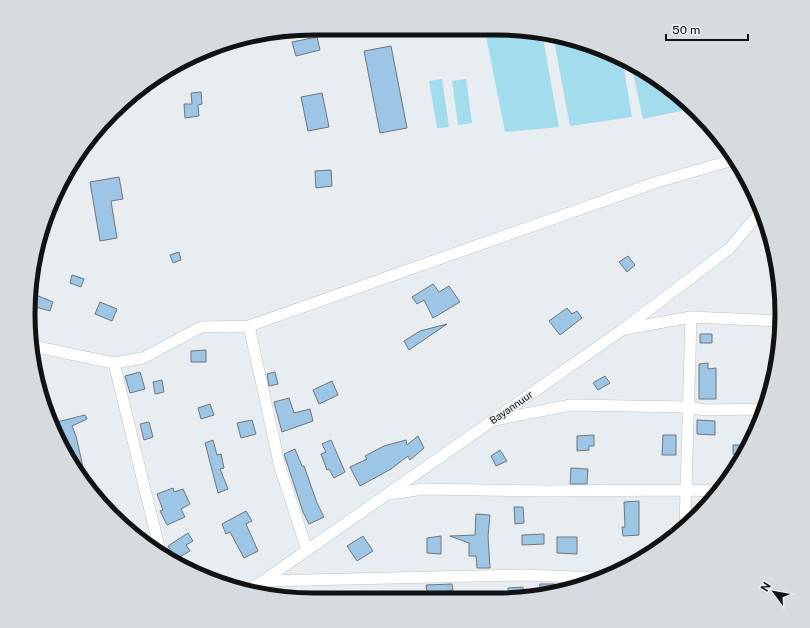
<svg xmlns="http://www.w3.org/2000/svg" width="810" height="628" font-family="'Public Sans',sans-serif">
  <rect width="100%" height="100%" fill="#e7edf1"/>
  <path fill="#a2dced" d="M495,29H514L542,33L559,127L505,132L485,31Z
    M553,35L570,38L622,57L632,117L570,126Z
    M631,63L670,87L690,109L643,119Z
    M442,79L449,127L437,128L429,81Z
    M466,79L472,123L458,125L452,81Z"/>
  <path fill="#9dc6e6" stroke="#707579" d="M317,37L320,50L296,56L292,42Z
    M391,46L407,128L380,133L364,51Z
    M201,92L202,104L198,105L199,116L185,118L184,104H192L191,93Z
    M322,93L329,127L308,131L301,97Z
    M331,170L332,186L316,188L315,171Z
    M119,177L123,199L111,201L117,238L100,241L90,182Z
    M179,252L181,260L173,263L170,255Z
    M628,256L635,265L627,272L619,262Z
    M72,275L84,279L81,287L70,283Z
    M433,284L439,292L449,286L460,302L433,318L424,300L417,304L412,297Z
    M31,293L53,302L50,311L32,306L30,302Z
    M100,302L117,309L112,321L95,314Z
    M567,308L572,314L577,311L582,318L560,335L549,321Z
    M447,324L409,350L404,341L420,331Z
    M700,334H712V343H700Z
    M206,350V362H191V351Z
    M708,363V369L716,368V399H699V364Z
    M140,372L145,389L130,393L125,376Z
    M275,372L278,384L269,386L267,374Z
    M605,376L610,383L598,390L593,383Z
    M162,380L164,392L155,394L153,382Z
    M332,381L338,395L319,404L313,390Z
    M289,398L294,413L310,409L313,421L282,432L274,402Z
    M210,404L214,415L201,419L198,408Z
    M85,415L87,419L72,426L76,436L83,467L74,469L63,445L57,422Z
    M252,420L256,434L241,438L237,423Z
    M697,420L715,421V435L697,434Z
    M149,422L153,437L144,440L140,424Z
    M594,435V446H589V450L577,451V436Z
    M663,435H676V455H662Z
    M418,436L424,448L410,460L408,456L391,469L360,486L350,467L367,459L365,456L384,446L406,440L407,445Z
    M213,440L217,455L221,454L224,468L220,469L228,489L218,493L205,443Z
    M331,440L345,472L334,478L329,469L327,470L321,454L326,452L322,444Z
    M733,445H749L744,454H733Z
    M295,449L302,466H304L317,503L324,517L309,524L303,512L284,454Z
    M500,450L507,461L496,466L491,456Z
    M571,468L588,469L587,484H570Z
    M173,488L174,492L183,489L190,504L181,509L185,517L167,525L160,511L163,510L157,494Z
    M639,501V535L623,536L622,527H625L624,502Z
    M514,507H523L524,523L515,524Z
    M246,511L252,521L246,524L258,551L244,558L230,532L226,534L222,524Z
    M476,514L490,515L488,536L490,568H477L476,556H469V543L450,536L475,535Z
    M188,533L193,541L186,545L190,551L176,559L168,546Z
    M544,534V544L522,545V535Z
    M363,536L373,551L357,561L347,546Z
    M441,536V554L427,553V538Z
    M557,537H577V554L557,553Z
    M452,584L453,590L427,594L426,585Z
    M540,584H555V592H539Z
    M523,587L524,598H508V588Z"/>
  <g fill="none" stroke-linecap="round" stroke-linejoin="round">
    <defs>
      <path id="minor" d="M691,317L781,321
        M249,326L280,467L307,550
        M625,329L691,317L685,527
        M32,346L114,363L143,358L201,327L249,326L657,182L736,159
        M114,363L161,555
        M495,420L571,405L688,407L704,410L765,409
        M390,494L423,489L546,491L686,490L719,491
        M263,581L524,575L602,578
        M248,590L263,581L622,330L729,249L762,210"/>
    </defs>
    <use href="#minor" stroke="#bdc2c7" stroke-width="12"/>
    <use href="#minor" stroke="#fff" stroke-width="11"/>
  </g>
  <g text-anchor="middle" stroke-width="3" stroke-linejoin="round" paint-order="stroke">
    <g font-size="10" fill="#101213" stroke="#e7edf1">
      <text transform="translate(511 407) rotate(-35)" y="4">Bayannuur</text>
    </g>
  </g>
  <path d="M0 0H810V628H0ZM314 35H496A279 279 0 0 1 775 314V314A279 279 0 0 1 496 593H314A279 279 0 0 1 35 314V314A279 279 0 0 1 314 35Z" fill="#d6dbdf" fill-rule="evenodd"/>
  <path fill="none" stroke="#101213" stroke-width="5" d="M314 35H496A279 279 0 0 1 775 314V314A279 279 0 0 1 496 593H314A279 279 0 0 1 35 314V314A279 279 0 0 1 314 35Z"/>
  <g transform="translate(774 592) rotate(302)" stroke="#e7edf1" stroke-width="3" paint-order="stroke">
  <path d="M0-3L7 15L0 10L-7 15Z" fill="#101213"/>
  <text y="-6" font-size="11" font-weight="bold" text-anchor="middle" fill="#101213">N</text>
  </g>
  <path d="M666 34v6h82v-6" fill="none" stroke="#101213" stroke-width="2"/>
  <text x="672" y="34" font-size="12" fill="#101213" stroke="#e7edf1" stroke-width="3" paint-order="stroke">50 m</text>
</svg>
